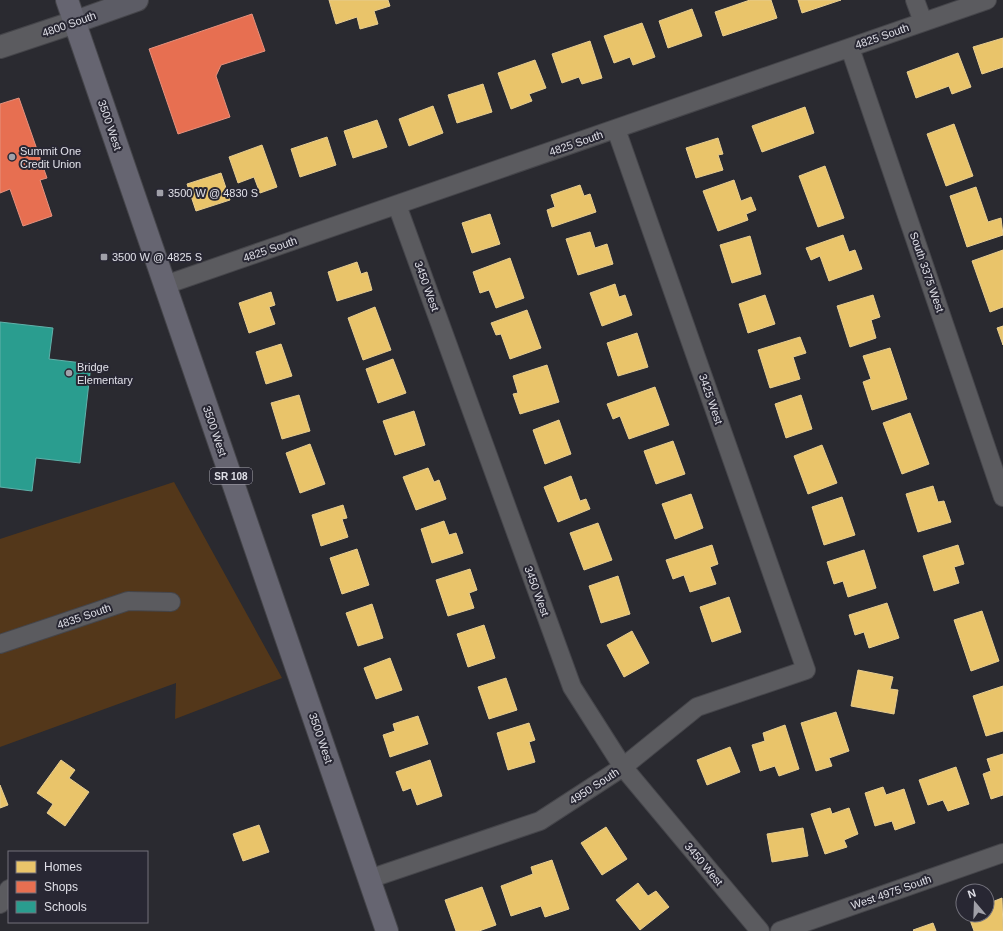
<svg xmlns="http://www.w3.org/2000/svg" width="1003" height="931" font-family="Helvetica,sans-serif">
  <rect width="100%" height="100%" fill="#2a2a30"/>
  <path fill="#53371a" d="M174,482L282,678L175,719L176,683L0,747V539Z"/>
  <path fill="#e9c46a" stroke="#e6cc90" d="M329,0H388L390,6L374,11L378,24L360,29L357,17L336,24Z
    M750,0H771L777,18L723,36L715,12Z
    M798,0H841L802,13Z
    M692,9L702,36L668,48L659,21Z
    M642,23L655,57L633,65L630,57L614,63L604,36Z
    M1003,38V67L982,74L973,47Z
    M590,41L602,78L582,84L579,77L562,83L552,54Z
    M958,53L971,87L952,94L949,86L916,98L907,72Z
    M535,60L546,88L529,94L532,101L511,109L498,73Z
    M483,84L492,112L457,123L448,95Z
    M433,106L443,133L409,146L399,119Z
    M805,107L814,133L762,152L752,126Z
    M377,120L387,147L353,158L344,131Z
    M954,124L973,176L946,186L927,134Z
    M327,137L336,165L300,177L291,149Z
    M718,138L723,154L718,155L723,170L696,178L686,148Z
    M262,145L277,187L260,193L254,177L238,183L229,157Z
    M825,166L844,218L818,227L799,176Z
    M221,173L230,200L196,211L187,184Z
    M734,180L741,201L751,197L756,210L746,214L748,220L718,231L703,191Z
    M580,185L584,196L590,194L596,212L552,227L547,210L555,207L551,195Z
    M976,187L988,222L1001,218L1003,235L967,247L950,196Z
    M490,214L500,244L472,253L462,223Z
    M590,232L595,248L607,244L613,264L578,275L566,239Z
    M843,235L849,252L855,250L862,269L829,281L820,256L811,260L806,248Z
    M750,236L761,274L732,283L720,245Z
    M1003,250V307L990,312L972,261Z
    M510,258L524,298L496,308L489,290L480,293L473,272Z
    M357,262L361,274L367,272L372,290L337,301L328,272Z
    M615,284L619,297L625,295L632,315L602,326L590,293Z
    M271,292L275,305L269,307L275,324L249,333L239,303Z
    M765,295L775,324L748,333L739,304Z
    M873,295L880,317L871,320L876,338L850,347L837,306Z
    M375,307L391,350L363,360L348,318Z
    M527,310L541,348L510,359L501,334L496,335L491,323Z
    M1003,326V345L997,328Z
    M637,333L648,367L618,376L607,343Z
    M800,337L806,353L793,357L800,379L770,388L758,350Z
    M281,344L292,376L266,384L256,352Z
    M890,348L907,399L872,410L863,382L871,379L863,356Z
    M393,359L406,393L378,403L366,369Z
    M547,365L559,402L520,414L513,394L518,393L513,376Z
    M655,387L669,425L629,439L620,416L613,419L607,404Z
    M299,395L310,431L282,439L271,403Z
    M801,395L812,429L786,438L775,404Z
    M414,411L425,445L395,455L383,421Z
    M910,413L929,464L902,474L883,423Z
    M559,420L571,454L545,464L533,430Z
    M673,441L685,474L656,484L644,451Z
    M310,444L325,484L300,493L286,453Z
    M822,445L837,483L808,494L794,456Z
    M428,468L434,482L439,480L446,499L416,510L403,477Z
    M571,476L580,501L586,499L590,509L558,522L544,487Z
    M933,486L938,502L944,501L951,522L918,532L906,494Z
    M691,494L703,528L675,539L662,504Z
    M842,497L855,535L824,545L812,507Z
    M343,505L347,518L342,519L348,537L321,546L312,515Z
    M444,521L449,535L456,533L463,553L432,563L421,529Z
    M598,523L612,560L584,570L570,533Z
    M712,545L718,564L710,567L716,584L690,592L684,575L673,579L666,560Z
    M958,545L964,564L954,567L959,583L934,591L923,556Z
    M357,549L369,585L342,594L330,558Z
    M864,550L876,588L848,597L843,581L834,584L827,562Z
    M470,569L477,590L469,593L474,608L448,616L436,580Z
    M618,576L630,614L601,623L589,586Z
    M729,597L741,632L712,642L700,607Z
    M887,603L899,638L869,648L864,632L855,635L849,615Z
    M372,604L383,638L358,646L346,613Z
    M982,611L999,661L971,671L954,620Z
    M484,625L495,658L468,667L457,634Z
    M632,631L649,663L624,677L607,645Z
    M390,658L402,690L376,699L364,668Z
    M858,670L893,677L890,689L898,690L894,714L851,706Z
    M506,678L517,710L489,719L478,687Z
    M1003,686V731L986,736L973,696Z
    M836,712L849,751L829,758L832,766L816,771L801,723Z
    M418,716L428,744L390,757L383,735L395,731L393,724Z
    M529,723L535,740L529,742L535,762L508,770L497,733Z
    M785,725L799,769L779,776L775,766L760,771L752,745L765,741L763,733Z
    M730,747L740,772L707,785L697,760Z
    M1003,754V795L991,799L983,774L991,771L987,759Z
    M61,760L75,770L69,778L89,792L65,826L47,813L53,804L37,793Z
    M430,760L442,796L417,805L411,788L403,791L396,772Z
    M956,767L969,804L948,811L943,800L928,805L919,780Z
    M0,785L8,805L0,808Z
    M883,787L886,795L904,789L915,823L895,830L892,821L875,826L865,793Z
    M830,808L832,814L849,808L858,834L844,840L847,847L825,854L811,814Z
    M259,825L269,852L243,861L233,834Z
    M606,827L627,859L602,875L581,843Z
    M803,828L808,856L772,862L767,834Z
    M552,860L569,909L545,917L541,906L511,916L501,886L533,874L531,867Z
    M638,883L648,896L656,891L669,907L640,930L616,900Z
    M482,887L496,925L479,931H456L445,900Z
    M1002,898L1003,931H974L970,920L987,915V904Z
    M933,923L936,931H914L913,930Z"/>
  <path fill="#e76f51" stroke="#e5917e" d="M252,14L265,51L221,65L216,76L230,117L178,134L149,49Z
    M19,98L47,178L40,180L52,216L23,226L10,189L0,193V104Z"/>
  <path fill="#2a9d8f" stroke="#61b1aa" d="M0,322L53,328L49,359L91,364L80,463L36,458L32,491L0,487Z"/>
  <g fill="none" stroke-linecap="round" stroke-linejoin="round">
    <defs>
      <path id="minor" d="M915,0L923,22
        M850,48L1003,497
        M397,205L572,687L623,767L760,931
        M165,285L987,0
        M0,644L128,601L171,602
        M369,879L540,821L623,767L697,707L806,670L616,129
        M0,904L9,889
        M780,931L1003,853"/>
      <path id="tertiary" d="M0,47L75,22"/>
      <path id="secondary" d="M75,22L137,0"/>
      <path id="primary" d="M67,0L387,931"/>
    </defs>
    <use href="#minor" stroke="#45454a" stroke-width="20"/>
    <use href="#tertiary" stroke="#45454a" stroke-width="24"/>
    <use href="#secondary" stroke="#45454a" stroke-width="24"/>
    <use href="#primary" stroke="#45454a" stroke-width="24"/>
    <use href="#minor" stroke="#5b5b5f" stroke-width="18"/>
    <use href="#tertiary" stroke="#5b5b5f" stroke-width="22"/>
    <use href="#secondary" stroke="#5c5c65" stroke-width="22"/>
    <use href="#primary" stroke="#666571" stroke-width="22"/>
  </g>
  <g fill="#a0a0a8" stroke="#282733" stroke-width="1.5">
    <circle cx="12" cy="157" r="4"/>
    <rect x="156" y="189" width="8" height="8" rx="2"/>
    <rect x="100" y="253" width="8" height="8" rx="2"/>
    <circle cx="69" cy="373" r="4"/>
  </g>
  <g text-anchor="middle" stroke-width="4" stroke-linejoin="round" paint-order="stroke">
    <rect fill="#282733" stroke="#a9a8b2" stroke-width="1" x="210" y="468" width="42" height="16" rx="3"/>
    <g font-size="10" font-weight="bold" fill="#e0e0e8">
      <text x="231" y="480">SR 108</text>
    </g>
    <g font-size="11" fill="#e0e0e8" stroke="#282733">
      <text transform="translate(69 24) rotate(-19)" y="4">4800 South</text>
      <text transform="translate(882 36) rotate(-19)" y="4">4825 South</text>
      <text transform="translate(110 125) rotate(71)" y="4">3500 West</text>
      <text transform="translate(576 143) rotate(-19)" y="4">4825 South</text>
      <text transform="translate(270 249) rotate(-19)" y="4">4825 South</text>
      <text transform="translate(927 272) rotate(71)" y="4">South 3375 West</text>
      <text transform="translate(427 286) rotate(70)" y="4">3450 West</text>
      <text transform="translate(711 399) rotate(71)" y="4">3425 West</text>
      <text transform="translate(215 431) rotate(71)" y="4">3500 West</text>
      <text transform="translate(537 591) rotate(70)" y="4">3450 West</text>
      <text transform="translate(84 616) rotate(-19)" y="4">4835 South</text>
      <text transform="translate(321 738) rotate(71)" y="4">3500 West</text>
      <text transform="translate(594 786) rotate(-33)" y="4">4950 South</text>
      <text transform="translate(704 864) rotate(50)" y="4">3450 West</text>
      <text transform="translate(891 892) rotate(-19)" y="4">West 4975 South</text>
    </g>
    <g font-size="11" fill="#e0e0e8" stroke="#282733" text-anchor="start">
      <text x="20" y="155">Summit One<tspan x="20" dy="13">Credit Union</tspan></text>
      <text x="168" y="197">3500 W @ 4830 S</text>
      <text x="112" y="261">3500 W @ 4825 S</text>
      <text x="77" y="371">Bridge<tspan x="77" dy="13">Elementary</tspan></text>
    </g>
  </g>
  <rect x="8" y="851" width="140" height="72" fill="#282733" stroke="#72717b"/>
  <rect x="16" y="861" width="20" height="12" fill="#e9c46a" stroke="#72717b"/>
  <text x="44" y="871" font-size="12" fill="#e0e0e8">Homes</text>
  <rect x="16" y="881" width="20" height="12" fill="#e76f51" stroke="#72717b"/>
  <text x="44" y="891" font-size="12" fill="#e0e0e8">Shops</text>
  <rect x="16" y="901" width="20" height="12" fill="#2a9d8f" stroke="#72717b"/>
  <text x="44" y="911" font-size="12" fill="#e0e0e8">Schools</text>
  <g transform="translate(975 903) rotate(341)"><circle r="19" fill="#282733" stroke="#72717b"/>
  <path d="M0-3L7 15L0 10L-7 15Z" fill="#a0a0a8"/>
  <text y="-6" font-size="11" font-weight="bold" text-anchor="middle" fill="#e0e0e8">N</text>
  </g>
</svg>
